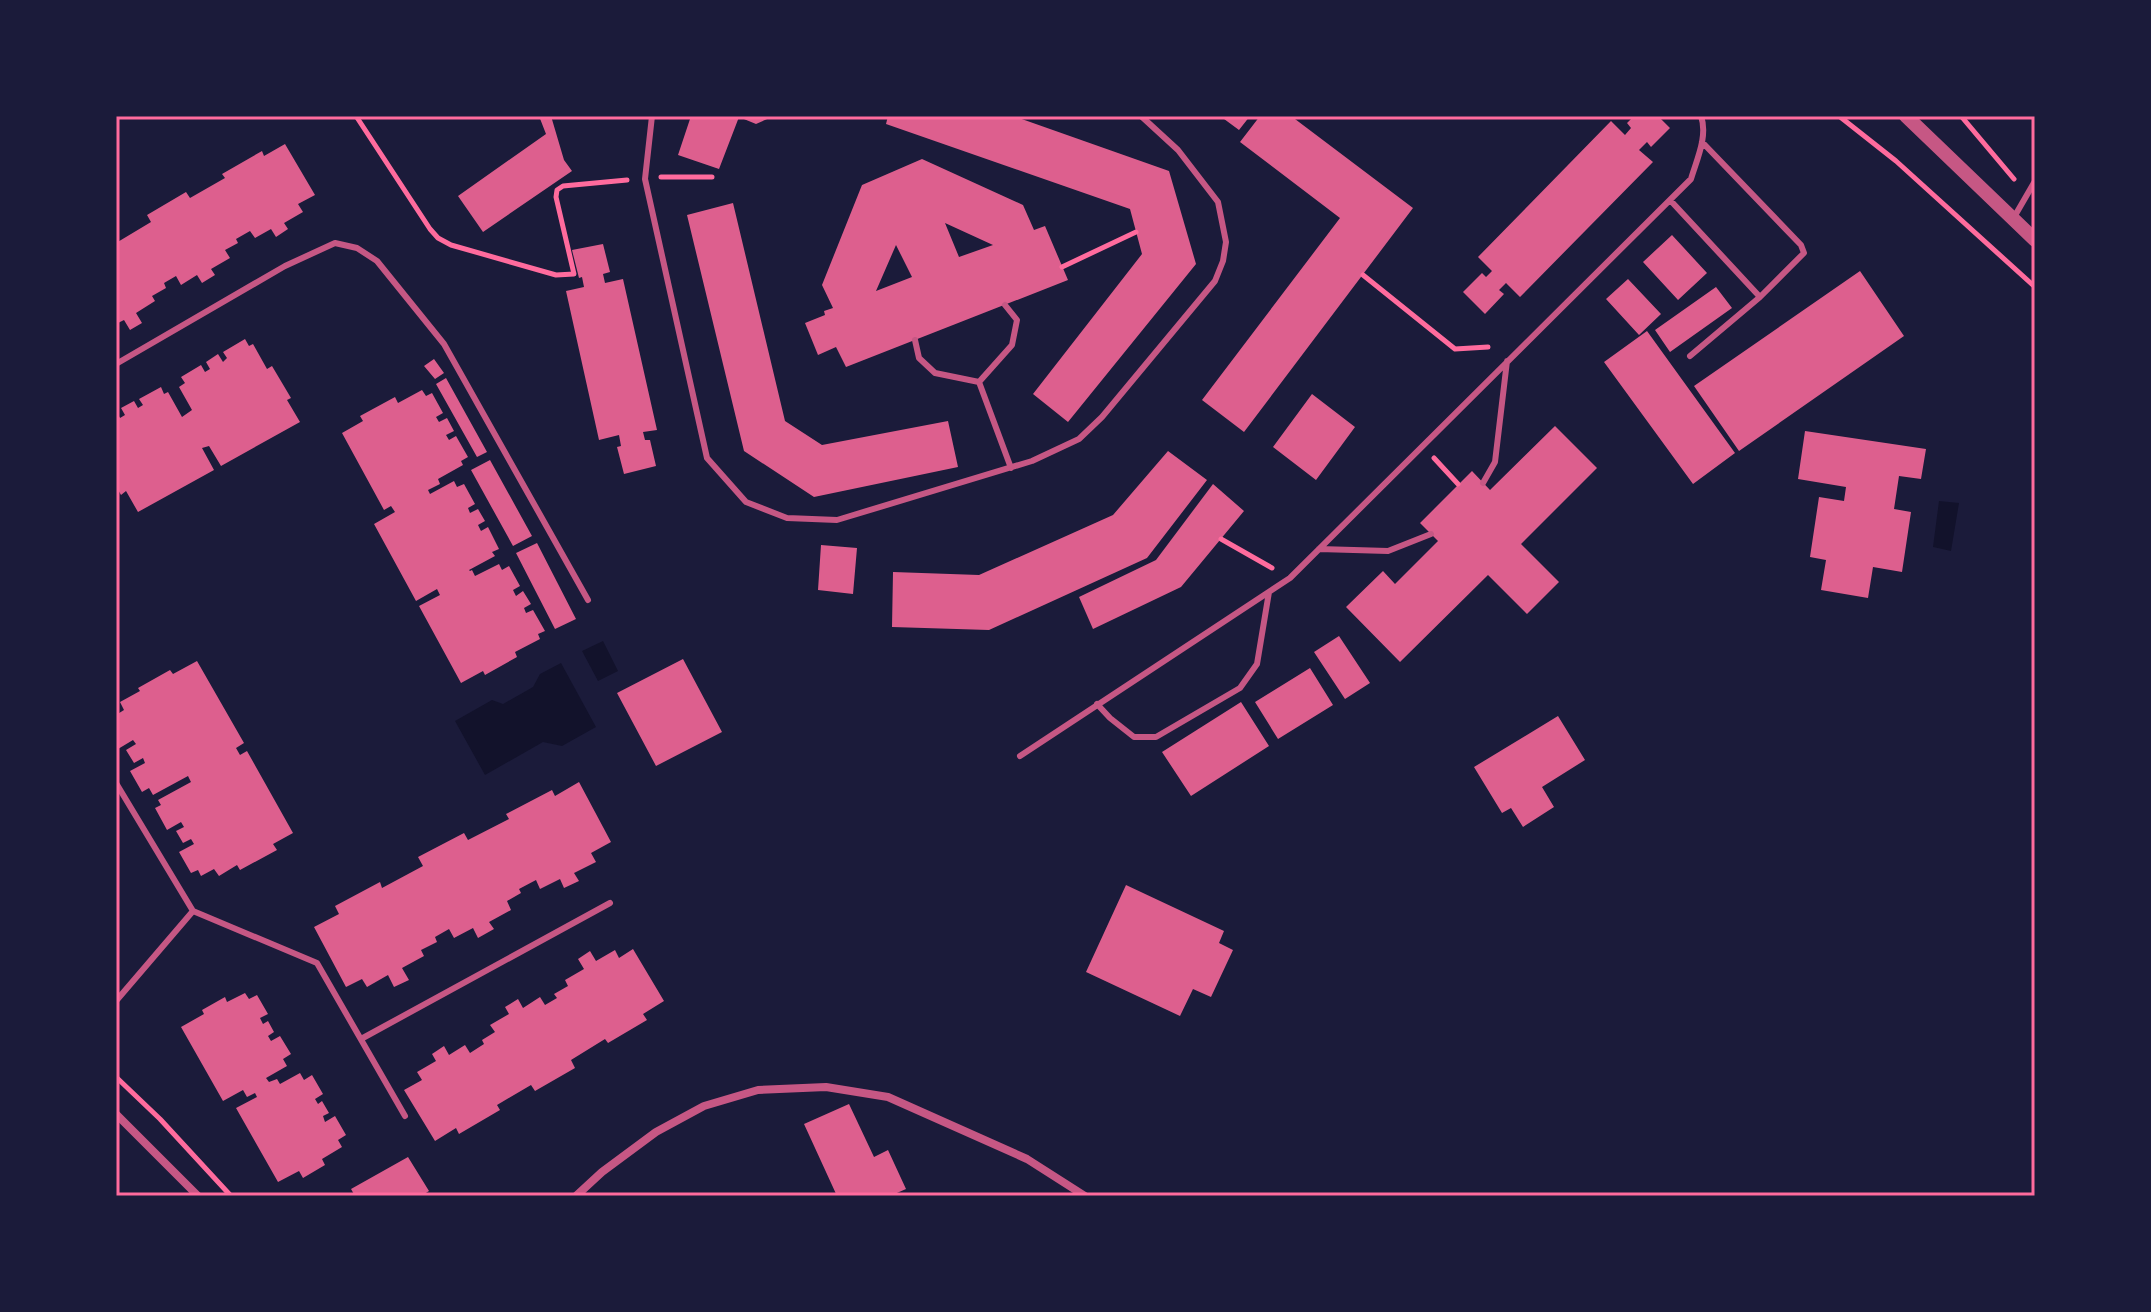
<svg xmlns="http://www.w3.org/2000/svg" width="2151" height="1312" font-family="Quicksand,sans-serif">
  <rect width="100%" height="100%" fill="#1b1b3a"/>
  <path fill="#12122b" d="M1939,501L1959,503L1951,551L1933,547Z
    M603,641L618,671L598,681L582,651Z
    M561,663L596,727L562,746L543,742L485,775L455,721L492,700L503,704L533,687L540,674Z"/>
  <path fill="#dd5f8e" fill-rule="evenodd" d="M539,116H551L564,160L572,171L483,232L458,196L546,134Z
    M691,116H774L756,124L739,117L719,169L678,155Z
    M888,116H1013L1169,171L1196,264L1068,422L1033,394L1142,254L1130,209L886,124Z
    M1220,116H1250L1239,130Z
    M1260,116H1291L1413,208L1244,432L1202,400L1340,218L1240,142Z
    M1634,116H1658L1670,128L1651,147L1647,142L1639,150L1653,162L1520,297L1506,283L1499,290L1504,294L1485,314L1463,292L1482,273L1486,277L1492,271L1478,257L1611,121L1625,135L1631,128L1627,123Z
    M285,144L315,195L298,204L303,212L284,223L288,229L276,237L271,229L255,238L250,231L236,239L238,243L225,250L230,258L211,269L215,275L202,283L197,275L181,285L176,276L164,283L166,288L152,296L155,301L136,313L142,323L130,330L124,320L116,324V243L151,222L147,215L186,192L190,198L225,178L222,174L262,151L264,156Z
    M922,159L1023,205L1034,230L1045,226L1068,280L846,367L836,347L818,355L805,323L825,315L824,311L833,308L822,285L862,185ZM945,223L993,245L959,257ZM896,245L912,277L876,291Z
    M733,203L785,421L822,445L948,421L958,467L814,497L744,451L687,215Z
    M1672,235L1707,273L1678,300L1643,262Z
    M603,244L610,272L603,274L605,283L623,279L657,430L643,432L645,440H650L656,466L624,474L617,447L621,446L619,435L599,440L566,291L584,287L582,277L579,278L572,250Z
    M1860,271L1904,336L1739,451L1694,386Z
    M1628,279L1661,314L1639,335L1606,299Z
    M1716,287L1732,308L1670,352L1655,330Z
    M1647,331L1735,453L1693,484L1604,362Z
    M245,339L249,346L253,344L267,369L272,366L291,398L287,400L300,422L221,466L209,446L202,448L214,470L138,512L126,491L121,495L116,486V411L120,418L125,415L121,408L134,401L138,408L143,405L139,399L161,387L164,394L168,392L182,417L192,410L179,387L185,383L181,377L201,365L205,372L210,369L206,362L218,354L223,362L227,358L223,352Z
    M434,359L444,373L435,379L424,366Z
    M446,378L487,452L477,457L436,384Z
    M422,390L426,396L432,393L443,413L436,417L439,422L447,418L454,431L446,435L449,440L456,436L468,457L461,461L463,465L438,479L440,484L428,490L430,494L454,481L457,487L464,484L475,504L468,508L470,513L478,509L485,521L478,525L481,531L488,527L499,549L492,552L495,556L469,570L470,571L472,570L475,576L499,564L502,570L509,566L520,586L513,590L516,596L523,591L531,604L524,608L526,613L533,610L545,631L538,634L540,639L515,652L517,657L485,675L483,671L461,683L419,606L440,595L437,589L416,601L374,524L395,512L391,506L384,510L342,433L363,421L360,416L395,397L398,403Z
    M1312,394L1355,427L1316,480L1273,447Z
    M1555,426L1597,468L1521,544L1559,582L1527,614L1488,575L1400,662L1346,607L1383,571L1395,584L1438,541L1420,523L1472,471L1490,490Z
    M1805,431L1926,449L1921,479L1899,476L1894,509L1911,512L1902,572L1873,567L1868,598L1821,590L1826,560L1810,557L1819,497L1844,501L1846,487L1798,479Z
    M1168,451L1207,480L1147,558L989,630L892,627L893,572L979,575L1113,515Z
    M490,460L532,536L513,546L471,470Z
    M1213,484L1244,511L1181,587L1093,629L1079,597L1156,560Z
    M537,543L576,619L555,629L516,553Z
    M821,545L857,548L853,594L818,590Z
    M1339,636L1370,683L1345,699L1314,652Z
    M683,659L722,732L656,766L617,693Z
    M197,661L244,743L236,748L240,755L247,751L293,833L273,844L277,850L240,870L237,865L219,876L214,869L201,876L198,870L191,873L179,852L194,844L191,839L183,843L176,831L184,827L181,822L167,830L155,808L161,805L158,800L191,782L188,776L153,795L149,788L142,792L130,771L145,763L143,758L134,763L126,750L136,744L133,740L118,749L116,745V715L124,710L120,702L140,691L138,688L170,670L173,674Z
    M1310,668L1333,705L1278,739L1255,702Z
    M1241,702L1269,746L1191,796L1162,752Z
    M1558,716L1585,760L1542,787L1554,807L1523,827L1511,808L1502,813L1474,767Z
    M579,782L611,842L591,853L596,862L574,873L579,881L564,888L560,879L540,889L536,880L519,889L521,893L507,901L511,910L489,922L494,929L478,938L473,928L454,938L449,929L435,937L437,942L421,950L424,956L402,968L409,980L394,987L388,975L367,987L362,979L346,987L314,927L339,914L335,906L380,882L382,888L423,866L418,857L464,833L468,840L509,819L506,814L552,790L555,796Z
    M1126,885L1224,931L1219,943L1233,950L1211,997L1193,989L1180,1016L1086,972Z
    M633,949L664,1001L643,1014L647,1020L608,1043L605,1039L571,1060L575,1068L535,1091L531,1085L497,1105L500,1110L459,1134L456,1128L435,1141L404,1090L422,1080L417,1072L436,1061L432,1054L444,1046L449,1055L465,1045L470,1053L484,1044L482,1040L495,1032L490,1025L509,1014L505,1007L518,999L523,1008L540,997L545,1005L557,998L554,994L568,986L565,980L584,969L578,959L590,951L596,961L615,950L619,958Z
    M245,993L249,999L257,995L268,1014L260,1018L263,1024L268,1021L274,1032L268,1036L271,1041L280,1036L291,1054L283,1059L287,1066L266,1078L269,1082L277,1079L280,1084L300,1073L304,1080L312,1075L323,1094L315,1099L318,1104L322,1101L329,1113L323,1116L325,1122L335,1116L346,1135L338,1140L342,1147L322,1159L325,1165L303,1178L299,1171L278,1182L236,1108L257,1097L255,1093L247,1097L243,1090L223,1101L181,1027L204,1014L202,1010L225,997L227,1002Z
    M849,1104L874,1157L888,1150L906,1189L890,1196H837L804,1124Z
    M408,1157L429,1191L421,1196H355L351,1189Z"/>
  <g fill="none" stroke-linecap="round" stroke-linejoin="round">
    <path stroke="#ff6b9d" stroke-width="5" d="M356,116L430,229L438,238L451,245L556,275L574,274L556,197L557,190L563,186L627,180
      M1839,116L1896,161L2035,287
      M1961,116L2014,179
      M661,177H712
      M1062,267L1136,232
      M1363,275L1455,349L1488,347
      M1434,458L1458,484
      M1221,539L1272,568
      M116,1077L160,1119L231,1196"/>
    <path stroke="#c65784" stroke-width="6" d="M652,116L645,179L707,458L746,502L787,518L837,520L1032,461L1079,439L1102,417L1215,281L1223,261L1226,242L1218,202L1178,150L1141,116
      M1670,200L1760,297
      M2013,219L2035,181
      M915,340L919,358L935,373L979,382
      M1690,356L1760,297L1804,253L1801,245L1702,142
      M116,364L285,266L335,243L357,248L377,261L444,344L588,600
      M979,382L1012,345L1017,320L1005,305
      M979,382L1011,468
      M1483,483L1495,462L1507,361
      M1319,549L1388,551L1431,534
      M1097,704L1110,718L1134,737H1156L1240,688L1257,664L1269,592
      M1020,756L1290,578L1691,179C1697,159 1708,136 1701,116
      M116,783L193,911L317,963L405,1116
      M116,1001L193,911
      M361,1039L610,903"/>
    <path stroke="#c65784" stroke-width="8" d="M116,1114L198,1196
      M576,1196L602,1172L656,1132L704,1106L758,1090L826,1087L888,1097L1027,1159L1085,1196"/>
    <path stroke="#c65784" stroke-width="14" d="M1906,116L2035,240"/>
  </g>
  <rect width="2151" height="1312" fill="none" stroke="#1b1b3a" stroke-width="236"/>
  <rect x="118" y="118" width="1915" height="1076" fill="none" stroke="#ff6b9d" stroke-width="3"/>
</svg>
